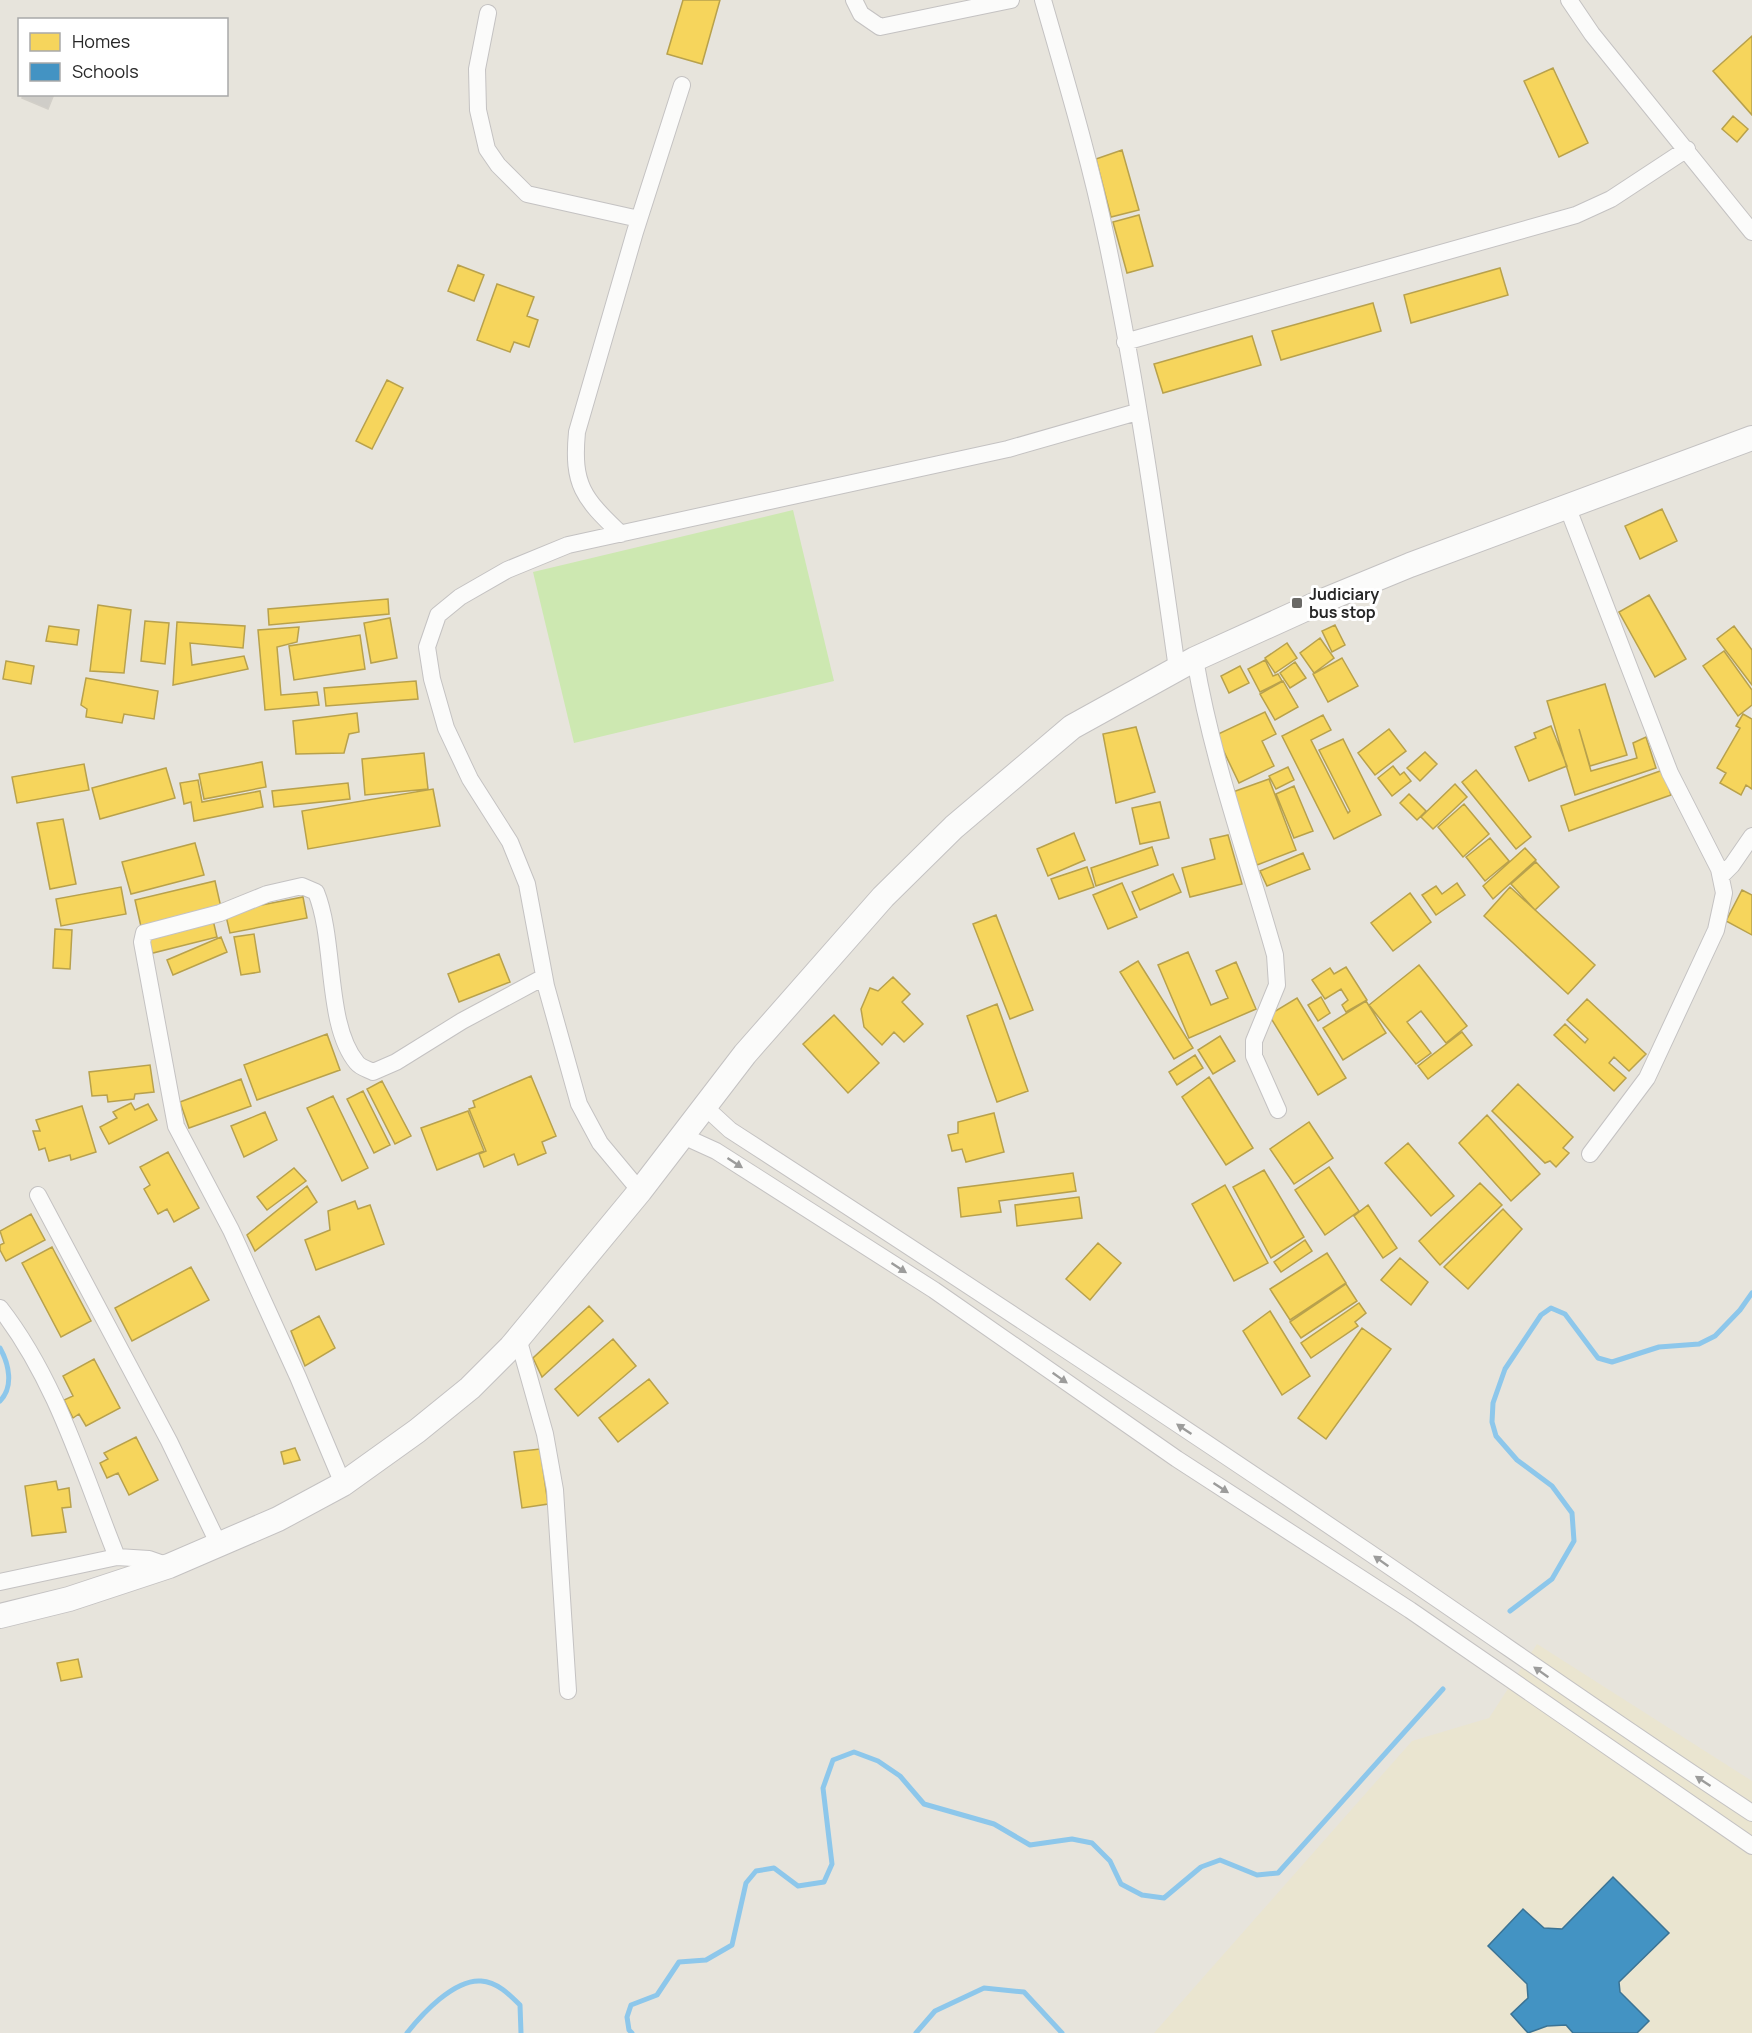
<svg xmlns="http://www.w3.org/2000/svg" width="1752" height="2033" font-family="Manrope,sans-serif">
  <rect width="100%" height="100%" fill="#e7e4dc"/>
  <path fill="#eae5d0" d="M1537,1644L1752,1781V2033H1154L1412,1741L1489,1718Z"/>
  <path fill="#cde8b1" d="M793,510L834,681L574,743L533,572Z"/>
  <path fill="#f6d55c" stroke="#b8a14c" stroke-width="1.5" d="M683,0H720L702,64L667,54Z
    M1752,36V115L1713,71Z
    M1553,68L1588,143L1559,157L1524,81Z
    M1733,116L1748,129L1737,142L1722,129Z
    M1122,150L1139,210L1111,217L1096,159Z
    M1139,215L1153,266L1127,273L1113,222Z
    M458,265L484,275L474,301L448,291Z
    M1500,268L1508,295L1411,323L1404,295Z
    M497,284L534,297L527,316L538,320L529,347L514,342L510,352L477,340Z
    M1373,303L1381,331L1281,360L1272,331Z
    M1252,336L1261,365L1163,393L1154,364Z
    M387,380L403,388L372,449L356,441Z
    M1662,509L1677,541L1640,559L1625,526Z
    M1649,595L1686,659L1655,677L1619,612Z
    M388,599L389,614L269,625L268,609Z
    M98,605L131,610L124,673L90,671Z
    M390,618L397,658L371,663L364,623Z
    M145,621L169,623L165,664L141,661Z
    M177,622L245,626L243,648L190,643L192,665L244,656L248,669L173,685Z
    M1335,625L1345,645L1332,652L1322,631Z
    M49,626L79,630L77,645L46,641Z
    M1734,626L1752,650V685L1717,639Z
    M299,627L297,642L277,647L281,695L317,692L319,705L265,710L258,630Z
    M360,635L365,669L294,680L289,646Z
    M1320,638L1334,658L1314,673L1300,653Z
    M1287,643L1297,658L1275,673L1265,658Z
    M1724,651L1752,690V705L1738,716L1703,666Z
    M1342,658L1358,686L1328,702L1313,674Z
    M1265,660L1273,676L1278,674L1282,681L1260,692L1248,669Z
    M6,661L34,666L31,684L3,679Z
    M1295,662L1306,678L1290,688L1280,673Z
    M1240,666L1249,683L1229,693L1221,676Z
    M86,678L158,691L154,719L124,714L122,723L86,717L87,709L81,705Z
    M416,681L418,699L326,706L324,688Z
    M1283,681L1298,707L1275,720L1260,694Z
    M1605,684L1627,755L1590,766L1579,729L1591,771L1637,758L1633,743L1646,737L1656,768L1575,795L1547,701Z
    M1265,712L1276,734L1262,741L1274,766L1239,783L1216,735Z
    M357,713L359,732L349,734L344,753L296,754L293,721Z
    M1743,714L1752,719V789L1746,785L1741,795L1720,783L1726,773L1717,768L1740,728L1736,726Z
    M1323,715L1331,730L1311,740L1348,813L1350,811L1319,750L1343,739L1381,815L1334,839L1282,736Z
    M1551,726L1567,766L1529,781L1515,747L1536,738L1534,733Z
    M1136,727L1155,792L1116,803L1103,734Z
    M1389,729L1406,751L1375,775L1358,753Z
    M1425,752L1437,764L1420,781L1407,768Z
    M424,753L428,789L365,795L362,759Z
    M262,762L266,787L204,799L199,774Z
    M84,764L89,790L17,803L12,777Z
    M1393,766L1400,775L1404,772L1411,781L1392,796L1378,778Z
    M1288,767L1294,780L1276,789L1269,776Z
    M166,768L175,798L100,819L92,788Z
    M1476,770L1531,837L1516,849L1462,782Z
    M1663,770L1671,795L1569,831L1561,806Z
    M1269,779L1296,850L1257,865L1230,793Z
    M198,780L202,802L260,791L263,807L194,821L191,802L184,804L180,783Z
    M348,783L350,799L274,807L272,791Z
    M1455,784L1467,797L1433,829L1421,817Z
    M1294,786L1313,831L1294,838L1276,794Z
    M433,789L440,826L308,849L302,811Z
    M1409,794L1426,811L1417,820L1400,803Z
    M1160,802L1169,838L1140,844L1132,808Z
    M1464,804L1489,834L1463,857L1438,827Z
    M63,819L76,884L50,889L37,823Z
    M1074,833L1085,860L1048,876L1037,849Z
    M1228,835L1242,884L1190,897L1182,868L1215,859L1210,839Z
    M1490,838L1509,861L1485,881L1466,857Z
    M195,843L204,875L131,894L122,862Z
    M1152,847L1158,865L1096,886L1091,868Z
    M1525,848L1536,860L1493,899L1483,886Z
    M1303,853L1310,869L1267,886L1260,871Z
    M1536,862L1559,887L1535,910L1511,884Z
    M1087,867L1094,887L1059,899L1051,879Z
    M1173,874L1181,892L1140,910L1132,892Z
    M215,881L222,912L142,931L135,900Z
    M1122,883L1137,917L1108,929L1093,895Z
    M1457,883L1465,895L1436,915L1422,895L1436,886L1442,894Z
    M121,887L126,914L61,926L56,899Z
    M1510,887L1595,965L1568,994L1484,916Z
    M1742,890L1752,895V935L1726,921Z
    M1410,893L1431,922L1393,951L1371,923Z
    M303,897L307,918L230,933L225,912Z
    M996,915L1033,1010L1010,1019L973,924Z
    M213,920L217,937L149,954L144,936Z
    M55,929L72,930L70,969L53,968Z
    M254,934L260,972L241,975L234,937Z
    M221,937L227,952L173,975L167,960Z
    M1188,952L1211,1005L1228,998L1216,971L1236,962L1256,1009L1189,1038L1158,965Z
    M499,954L510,982L459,1002L448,974Z
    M1138,961L1193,1048L1174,1059L1120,972Z
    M1419,965L1467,1026L1446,1043L1421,1011L1407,1022L1431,1053L1416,1064L1369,1005Z
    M1346,967L1367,1000L1346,1012L1342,1005L1348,1000L1341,989L1325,999L1312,980L1330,968L1334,974Z
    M893,977L910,994L902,1002L923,1024L904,1042L894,1032L882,1045L864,1027L861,1009L870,988L878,991Z
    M1321,997L1330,1013L1318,1021L1308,1005Z
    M1297,998L1346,1078L1318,1095L1269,1015Z
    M1587,999L1646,1054L1629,1071L1614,1057L1609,1063L1626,1078L1614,1091L1554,1035L1565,1024L1585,1043L1588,1039L1567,1020Z
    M1366,1001L1386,1033L1343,1060L1323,1028Z
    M997,1004L1028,1091L997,1102L967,1016Z
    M834,1015L879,1063L848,1093L803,1044Z
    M1462,1032L1472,1045L1428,1079L1418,1066Z
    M327,1034L340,1070L257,1100L244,1065Z
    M1220,1036L1235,1061L1213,1074L1198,1050Z
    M1195,1055L1203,1068L1177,1085L1169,1072Z
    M150,1065L154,1092L135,1094L134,1099L108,1102L107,1095L92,1096L89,1072Z
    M531,1076L556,1136L542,1142L546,1153L518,1165L514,1154L484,1167L479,1154L486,1151L469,1109L475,1107L473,1101Z
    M1209,1077L1253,1148L1226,1165L1182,1097Z
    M241,1079L251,1106L189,1128L180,1102Z
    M382,1081L411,1136L395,1144L367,1089Z
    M1518,1084L1573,1137L1563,1148L1569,1153L1556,1167L1550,1161L1545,1163L1492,1111Z
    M363,1091L390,1145L374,1153L347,1099Z
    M333,1096L368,1168L342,1181L307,1108Z
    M131,1103L135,1110L148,1104L157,1120L109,1144L100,1127L117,1118L113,1112Z
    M82,1106L96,1152L71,1160L70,1155L49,1161L45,1148L39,1150L33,1131H40L36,1120Z
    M468,1111L484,1151L437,1170L421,1128Z
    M265,1112L277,1140L244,1157L231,1126Z
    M994,1113L1004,1152L966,1162L962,1149L952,1151L948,1135L958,1133V1122Z
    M1487,1115L1540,1174L1511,1201L1459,1143Z
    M1309,1122L1333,1158L1294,1184L1270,1149Z
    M1408,1143L1454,1196L1431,1216L1385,1163Z
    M168,1152L199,1208L174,1222L167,1209L158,1214L144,1189L150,1185L140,1167Z
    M1329,1167L1359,1211L1325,1235L1295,1190Z
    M294,1168L306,1181L267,1210L257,1197Z
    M1264,1170L1304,1237L1271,1258L1233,1187Z
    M1073,1173L1076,1191L999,1201L1001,1212L961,1217L958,1188Z
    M1480,1183L1502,1205L1440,1265L1419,1241Z
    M1225,1185L1268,1263L1234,1281L1192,1204Z
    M307,1186L317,1202L255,1251L247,1235Z
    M1079,1197L1082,1218L1017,1226L1015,1205Z
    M355,1201L358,1209L370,1205L384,1244L316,1270L305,1240L330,1230L328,1211Z
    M1368,1205L1397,1248L1383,1258L1354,1216Z
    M1503,1209L1522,1229L1468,1289L1444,1267Z
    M31,1214L45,1240L6,1261L0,1250V1245L4,1243L0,1231Z
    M1305,1240L1312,1251L1281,1272L1274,1262Z
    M1098,1243L1121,1263L1090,1300L1066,1279Z
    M52,1247L91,1321L61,1337L22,1263Z
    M1327,1253L1346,1283L1290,1320L1270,1289Z
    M1400,1258L1428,1282L1411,1305L1381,1280Z
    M191,1267L209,1300L132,1341L115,1308Z
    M1346,1284L1357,1301L1301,1338L1290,1322Z
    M1359,1303L1366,1313L1355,1322L1358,1326L1311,1358L1301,1343Z
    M589,1306L603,1321L542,1377L533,1358Z
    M1270,1311L1310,1376L1282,1395L1243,1331Z
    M319,1316L335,1348L305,1366L291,1331Z
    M1362,1328L1391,1349L1326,1439L1298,1418Z
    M613,1339L636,1366L578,1416L555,1389Z
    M94,1359L120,1408L86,1426L79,1414L73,1418L64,1400L73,1396L63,1376Z
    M649,1379L668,1403L618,1442L599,1418Z
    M136,1437L158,1480L129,1495L118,1473L107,1478L100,1463L108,1459L104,1453Z
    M295,1448L300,1460L284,1464L281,1452Z
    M540,1449L548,1504L522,1508L514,1452Z
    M56,1481L58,1490L69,1488L71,1507L62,1508L66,1532L32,1536L25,1486Z
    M78,1659L82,1677L61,1681L57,1663Z"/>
  <path fill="#4393c3" stroke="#3b7394" stroke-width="1.5" d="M1613,1877L1669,1933L1619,1982L1620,1992L1649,2021L1637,2033H1573L1566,2025L1547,2026L1528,2033L1511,2014L1528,1998L1527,1984L1488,1946L1523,1909L1544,1928L1562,1929Z"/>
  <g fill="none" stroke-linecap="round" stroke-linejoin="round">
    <path stroke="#8dc7eb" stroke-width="5" d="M0,1348C9,1364 14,1387 0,1401
      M1510,1611L1552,1579L1574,1541L1572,1513L1552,1486L1517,1460L1496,1436L1492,1422L1493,1403L1505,1369L1541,1315L1551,1308L1565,1314L1598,1358L1612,1362L1659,1347L1699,1344L1715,1336L1740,1310L1752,1293
      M407,2033C422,2014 454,1979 481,1981C497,1982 509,1994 520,2005L521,2033
      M632,2033L629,2030L627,2017L631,2005L657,1995L679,1962L706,1960L732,1945L746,1883L756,1871L774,1868L798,1886L824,1882L832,1864L823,1788L833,1760L854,1752L878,1761L900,1776L924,1804L994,1824L1030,1845L1072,1839L1092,1843L1110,1861L1121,1884L1142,1895L1164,1898L1201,1867L1220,1860L1257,1875L1278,1873L1443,1689
      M916,2033L935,2011L984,1988L1024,1992L1062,2033"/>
  </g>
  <path fill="#cfcdc8" stroke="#d2cfc8" stroke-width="1.5" d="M23,94H54L48,109L22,98Z"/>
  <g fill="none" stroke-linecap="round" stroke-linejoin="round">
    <defs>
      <path id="minor" d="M854,0L861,14L880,27L1011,0
        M1043,0C1066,80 1090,160 1107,242C1137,383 1157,526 1177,669
        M1569,0L1592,34L1752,232
        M488,13L477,69L478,110L487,149L498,165L527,194L639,219
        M1125,342L1576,215L1611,199L1687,149
        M1567,506L1670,773L1719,869L1724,893L1716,930L1647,1078L1590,1154
        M621,534C583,498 572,485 577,432L635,232L682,85
        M1195,659C1212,760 1247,856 1275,955L1277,985L1254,1041V1056L1278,1110
        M1721,876L1732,865L1752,836
        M705,1107L730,1130C943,1268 1154,1407 1364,1549C1494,1637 1621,1727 1752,1813
        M683,1136L716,1151L934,1290L1177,1459L1410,1610L1752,1846
        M640,1191L600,1143L579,1104L546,986L527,884L510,842L470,779L446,728L432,679L427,647L438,615L460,597L507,570L568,545L1008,449L1137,412
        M38,1195L169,1441L219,1545
        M0,1308C57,1381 83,1473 117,1557
        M518,1338L545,1434L555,1490L568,1691
        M343,1484L298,1377L231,1230L176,1126L142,942L144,933L220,913L267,894L302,886L316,892C336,941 325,1025 357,1063C361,1068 368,1069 373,1072L396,1062L462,1021L544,977
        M0,1582L117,1557L149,1559L169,1566"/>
      <path id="secondary" d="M0,1616L69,1599L169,1566L278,1519L343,1484L417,1431L470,1388L511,1347L640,1191L745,1054L883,897L954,827L1072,727L1195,659L1325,600L1410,565L1752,438"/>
    </defs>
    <use href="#minor" stroke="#c4c2c2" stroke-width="18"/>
    <use href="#secondary" stroke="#c4c2c2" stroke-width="26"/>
    <use href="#minor" stroke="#fbfbfa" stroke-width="16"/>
    <use href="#secondary" stroke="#fbfbfa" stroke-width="24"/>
  </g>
  <defs><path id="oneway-solid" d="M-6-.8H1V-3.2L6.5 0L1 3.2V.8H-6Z" transform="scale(1.5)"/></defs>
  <g fill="#9c9c9b">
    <use href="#oneway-solid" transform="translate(735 1163) rotate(33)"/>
    <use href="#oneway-solid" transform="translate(899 1268) rotate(33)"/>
    <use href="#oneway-solid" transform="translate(1060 1378) rotate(35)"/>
    <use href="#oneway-solid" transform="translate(1184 1429) rotate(-146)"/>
    <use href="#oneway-solid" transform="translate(1221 1488) rotate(33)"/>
    <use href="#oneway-solid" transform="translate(1381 1561) rotate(-145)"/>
    <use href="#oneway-solid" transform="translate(1541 1672) rotate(-145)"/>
    <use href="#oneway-solid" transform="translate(1703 1781) rotate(-147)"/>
  </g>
  <rect fill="#6a6966" stroke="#fff" stroke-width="2" x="1291" y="597" width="12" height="12" rx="3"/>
  <g text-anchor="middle" stroke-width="6" stroke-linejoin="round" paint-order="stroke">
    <g font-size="16" font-weight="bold" fill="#272727" stroke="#fff" text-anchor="start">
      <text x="1309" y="600">Judiciary<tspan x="1309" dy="18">bus stop</tspan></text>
    </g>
  </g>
  <rect x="18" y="18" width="210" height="78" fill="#ffffff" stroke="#a9a9a9" stroke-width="1.5"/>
  <rect x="30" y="33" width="30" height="18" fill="#f6d55c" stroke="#a9a9a9" stroke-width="1.5"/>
  <text x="72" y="48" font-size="18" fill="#272727">Homes</text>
  <rect x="30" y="63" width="30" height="18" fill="#4393c3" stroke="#a9a9a9" stroke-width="1.5"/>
  <text x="72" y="78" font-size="18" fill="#272727">Schools</text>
</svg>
